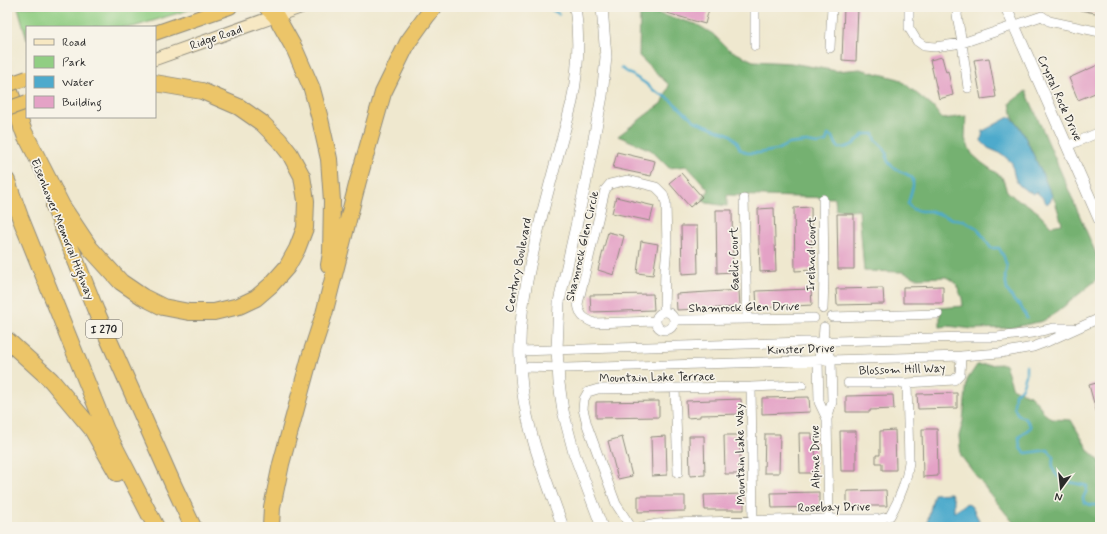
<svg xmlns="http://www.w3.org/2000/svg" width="1107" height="534" font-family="Mynerve,sans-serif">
  <rect width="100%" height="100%" fill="#f7f3e8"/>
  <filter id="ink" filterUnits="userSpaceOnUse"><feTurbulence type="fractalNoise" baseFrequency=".025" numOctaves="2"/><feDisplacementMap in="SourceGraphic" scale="8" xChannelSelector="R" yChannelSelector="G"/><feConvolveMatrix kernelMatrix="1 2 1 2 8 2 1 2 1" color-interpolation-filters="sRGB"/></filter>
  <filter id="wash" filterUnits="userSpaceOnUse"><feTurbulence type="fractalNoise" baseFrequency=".012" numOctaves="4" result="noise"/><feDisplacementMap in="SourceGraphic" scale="16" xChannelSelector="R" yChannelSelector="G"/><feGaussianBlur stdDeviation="0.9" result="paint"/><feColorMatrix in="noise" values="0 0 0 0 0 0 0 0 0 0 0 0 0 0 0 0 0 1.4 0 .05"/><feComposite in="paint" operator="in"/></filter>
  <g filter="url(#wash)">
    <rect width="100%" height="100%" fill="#efe8cf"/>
    <path fill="#91ce83" stroke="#5e7c57" d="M18,7H198L133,27H27V40Z"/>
    <path fill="#74b171" stroke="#506e4e" d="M640,9L696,24L713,34L728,49L753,61L791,63L837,71L860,69L899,79L933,107L942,119L966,116L965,139L972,154L982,163L1002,177L1007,191L1016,199L1024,202L1039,213L1051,226L1062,224L1055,201L1048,189L1045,181L1029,145L1019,126L1013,118L1010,103L1026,91L1097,256L1100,266V277L1057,312L1043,321L1010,328L973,329L948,326L940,327V308L963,306L962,298L956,283L946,277L916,278L903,272L864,271L859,210H836L835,198L727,195V206L707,203L702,200L709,190L687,166L669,168L651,150L618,136L663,102L669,85L639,56Z
      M1005,364L1013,389L1030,395L1040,406L1045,414L1052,419L1071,420L1089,451L1100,461V527H1017L990,494L961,456L959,436L963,421L967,380L977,365Z"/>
    <path fill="#4eaacc" stroke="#3c6a7c" d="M1009,117C1016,120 1019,127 1023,133C1030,147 1036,161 1043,175C1046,182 1048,188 1052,195L1051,200L1047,204L1042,197L1036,192L1034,194C1016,186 1015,182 1012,163L1002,154L988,148L981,141L983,131Z
      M951,493L954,501V512L967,503L972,507L979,520L978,527H926L934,494Z"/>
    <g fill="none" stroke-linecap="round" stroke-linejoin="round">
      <path stroke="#4eaacc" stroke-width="2.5" d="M547,7L559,14
        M621,68L645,83L653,90L668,98L695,121L731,135L737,142L740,149L747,153H759L777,150L788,144L806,142L818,144L826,142L828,135L833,137L836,144L839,148C853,147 855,143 864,134H874C874,136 875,138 876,140C879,144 885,147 886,152C888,159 885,160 892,166C899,173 907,172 913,179V186L908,204L912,209L921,211H931L953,219L964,221L977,228L991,248H999L1004,257L1007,267L1005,276L1007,290L1015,302L1020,305L1027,318
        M1026,366V375L1022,388L1015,394L1014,407L1018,415L1026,419L1031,427L1019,437L1020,448L1026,453L1048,450L1053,456C1053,459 1052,463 1053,466C1054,483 1075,482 1087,486L1086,492L1083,498L1084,502L1091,505H1100"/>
    </g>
    <g id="blocks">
      <path fill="#e4a2c6" d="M646,7H701L709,9L705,24Z
        M844,7H858L856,61L842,60Z
        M1070,7H1100V14L1070,8Z
        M942,57L946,72L948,71L953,95L939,99L930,60Z
        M989,58L996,97L981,99L974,60Z
        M1100,64V91L1078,100L1069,78Z
        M617,152L655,161L651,176L613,168Z
        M681,173L702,197L690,207L669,183Z
        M616,197L654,206L650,221L612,213Z
        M811,207L812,270L795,271L794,208Z
        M774,208L776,271L760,272L758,209Z
        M716,210H732L733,272L717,273Z
        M837,214H854V269H838Z
        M681,226H697L698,273L682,274Z
        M608,232L624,236L614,275L598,270Z
        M641,241L658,244L653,275L637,273Z
        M943,286V303H903V287Z
        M883,288L884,304L837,305L836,289Z
        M811,289L812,305L757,308L756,291Z
        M739,290L740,307L677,310L676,294Z
        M653,294L654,310L591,312L590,295Z
        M1100,382V413L1097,414L1089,385Z
        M957,393V408L918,409L917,394Z
        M893,395L894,409L870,410V412H846V396Z
        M809,397L810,412L762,414V398Z
        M741,399L742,414L700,415V417L687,418L686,401Z
        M659,401V417L596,418V402Z
        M922,429H937L938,476L923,477Z
        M895,430L896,470H882V463H876V455H880V431Z
        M840,431H856V471H841Z
        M799,433H812V439H815L816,473H800Z
        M765,434H780L779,473H764Z
        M724,435H740V474H725Z
        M666,436L667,475L652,476L651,437Z
        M689,436H704L705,475L690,476Z
        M622,437L632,476L618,479L608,441Z
        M886,490L887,506H847V491Z
        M819,492V507L772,508L771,493Z
        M744,494V510H705L704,495Z
        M638,496H685V511L638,512Z"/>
    </g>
  </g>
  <g filter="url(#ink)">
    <use href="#blocks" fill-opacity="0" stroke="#8d8a7d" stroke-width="1"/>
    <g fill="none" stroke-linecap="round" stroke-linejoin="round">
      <defs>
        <path id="minor" d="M909,7V28L917,41L924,46L935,47L962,43L1042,16L1049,21L1100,32
          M958,7L957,15L962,43L968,88
          M755,46V7
          M830,48L832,7
          M1067,146L1100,132
          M744,199L747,319
          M823,309L824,277L823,199
          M656 321a9 9 0 1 1 18 0a9 9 0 1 1-18 0Z
          M832,317L938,314
          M674,320L814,318
          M656,321L594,323C583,318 580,316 578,304L605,190L610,184L628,180L656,187L663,194L666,203L667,247L665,269L664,312
          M824,327L823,341L818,361L819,402L827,419
          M823,341L831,360L832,402L827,419L829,519
          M520,351L964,337H997L1032,333L1054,328H1073
          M521,367L567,368L831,360L961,356L1000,353L1033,347L1049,341L1100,318
          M848,383H907L954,380L960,374L961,356
          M751,387L753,521
          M675,388L678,473
          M631,527L616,504L587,425L583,409L584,399L588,392L598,389L751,387L802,385
          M642,527L657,524L671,523L804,519H880L890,516C899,500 907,481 909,462L907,383"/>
        <path id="tertiary" d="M1006,7L1100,221
          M563,527C547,481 528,436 522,387C515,333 525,284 538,231C548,188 561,145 572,102C578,71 580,39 575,7
          M602,527L574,453L563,411L559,383L557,349L559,302L585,186L602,96L606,57L602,7"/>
        <path id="secondary" d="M155,59L301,7"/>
        <path id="trunk" d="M155,33L230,7"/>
        <path id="motorway" d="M267,7L276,16L295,50L312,89L320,119L329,159L332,201L331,253L329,265
          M7,83L26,138
          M22,128L62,206L90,248L121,282L143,297L163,307L189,312H214L239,306L256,298L271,285L287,267L297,249L305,228L306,201L302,176L290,154L279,140L262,123L239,107L202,91L155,83
          M7,181L20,217L106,430L156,527
          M54,206L96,311L172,482L193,527
          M7,340L51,380L92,429L117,473
          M271,527L272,507L281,464L310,357L324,314L358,181L383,93L408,42L426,17L434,7"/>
      </defs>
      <use href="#minor" stroke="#8d8a7d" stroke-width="10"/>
      <use href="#tertiary" stroke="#8d8a7d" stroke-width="12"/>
      <use href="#secondary" stroke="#8d8a7d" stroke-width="14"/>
      <use href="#trunk" stroke="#8d8a7d" stroke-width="16"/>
      <use href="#motorway" stroke="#8d8a7d" stroke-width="18"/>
      <use href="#minor" stroke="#fff" stroke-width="9"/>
      <use href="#tertiary" stroke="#fff" stroke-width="11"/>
      <use href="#secondary" stroke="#f7e8c3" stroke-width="12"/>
      <use href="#trunk" stroke="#ecc569" stroke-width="14"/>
      <use href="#motorway" stroke="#ecc569" stroke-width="16"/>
      <defs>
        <path id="trunk-bridge" d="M7,85L27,78
          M7,109L27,102"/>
      </defs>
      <use href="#trunk-bridge" stroke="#8d8a7d" stroke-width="16" stroke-linecap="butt"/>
      <use href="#trunk-bridge" stroke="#ecc569" stroke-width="14"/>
    </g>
  </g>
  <g text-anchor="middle" stroke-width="3.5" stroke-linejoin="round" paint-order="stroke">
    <rect fill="#f7f3e8" stroke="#686764" stroke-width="1" x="86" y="320" width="36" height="18" rx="3"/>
    <g font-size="11" font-weight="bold" fill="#2b2b2b">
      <text x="104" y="333">I 270</text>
    </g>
    <g font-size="12" fill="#2b2b2b" stroke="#f7f3e8">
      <text transform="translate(216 37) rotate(-19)" y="4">Ridge Road</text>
      <text transform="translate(1060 98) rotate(66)" y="4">Crystal Rock Drive</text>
      <text transform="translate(63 229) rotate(68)" y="4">Eisenhower Memorial Highway</text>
      <text transform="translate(582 246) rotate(-77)" y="4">Shamrock Glen Circle</text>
      <text transform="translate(811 254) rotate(-89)" y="4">Ireland Court</text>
      <text transform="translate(734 259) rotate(-91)" y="4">Gaelic Court</text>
      <text transform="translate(518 265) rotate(-79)" y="4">Century Boulevard</text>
      <text transform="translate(744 307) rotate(-1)" y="4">Shamrock Glen Drive</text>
      <text transform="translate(801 349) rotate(-2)" y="4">Kinster Drive</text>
      <text transform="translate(902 369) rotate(-2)" y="4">Blossom Hill Way</text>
      <text transform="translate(657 377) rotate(-1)" y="4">Mountain Lake Terrace</text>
      <text transform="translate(740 454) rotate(-91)" y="4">Mountain Lake Way</text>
      <text transform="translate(815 457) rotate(-91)" y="4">Alpine Drive</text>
      <text transform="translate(834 507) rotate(-1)" y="4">Rosebay Drive</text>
    </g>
  </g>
  <rect width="1107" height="534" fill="none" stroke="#f7f3e8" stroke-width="24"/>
  <rect x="26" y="26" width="130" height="92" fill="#f7f3e8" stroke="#a5a39c"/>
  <rect x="34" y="39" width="20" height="6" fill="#f7e8c3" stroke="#a5a39c"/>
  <text x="62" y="46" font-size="12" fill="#2b2b2b">Road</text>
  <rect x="34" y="56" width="20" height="12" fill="#91ce83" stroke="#a5a39c"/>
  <text x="62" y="66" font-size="12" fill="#2b2b2b">Park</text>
  <rect x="34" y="76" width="20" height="12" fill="#4eaacc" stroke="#a5a39c"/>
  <text x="62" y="86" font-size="12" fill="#2b2b2b">Water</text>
  <rect x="34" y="96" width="20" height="12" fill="#e4a2c6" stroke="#a5a39c"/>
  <text x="62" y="106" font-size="12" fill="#2b2b2b">Building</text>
  <g transform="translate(1061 488) rotate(195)" stroke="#f7f3e8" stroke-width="3" paint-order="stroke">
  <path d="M0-3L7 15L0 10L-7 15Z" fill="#2b2b2b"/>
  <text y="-6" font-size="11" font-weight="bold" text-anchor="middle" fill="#2b2b2b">N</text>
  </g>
</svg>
